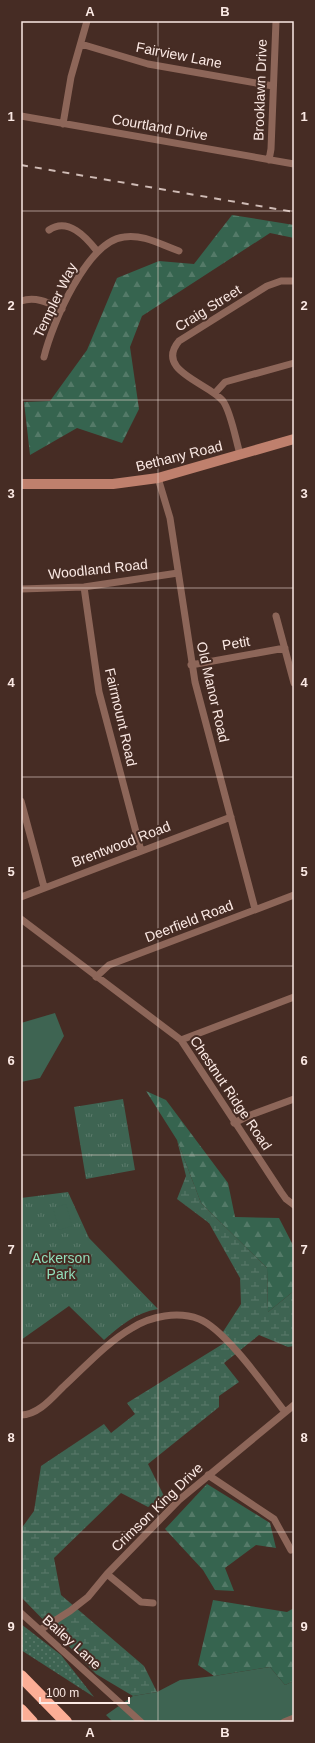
<svg xmlns="http://www.w3.org/2000/svg" width="315" height="1743" font-family="Arial,sans-serif">
  <defs>
    <pattern id="grass-dots" width="8" height="8" patternUnits="userSpaceOnUse"><rect width="8" height="8" fill="#3e6452"/><path d="M2 2h.1M6 6h.1" fill="none" stroke="#5b7a6b" stroke-width="1.8" stroke-linecap="round"/></pattern>
    <pattern id="forest-firs" width="22" height="20" patternUnits="userSpaceOnUse"><rect width="22" height="20" fill="#36644f"/><path d="M5 1l3.5 6h-7zM16 11l3.5 6h-7z" fill="#547a68"/></pattern>
    <pattern id="wetland-marsh" width="20" height="14" patternUnits="userSpaceOnUse"><rect width="20" height="14" fill="#3e6452"/><path d="M1 5h8M5 5V1M11 12h8M15 12V8" fill="none" stroke="#5b7a6b"/></pattern>
    <pattern id="park-tufts" width="24" height="20" patternUnits="userSpaceOnUse"><rect width="24" height="20" fill="#3e6452"/><path d="M3 7l-1-3M5 7V3M7 7l1-3M15 17l-1-3M17 17v-4M19 17l1-3" fill="none" stroke="#5b7a6b"/></pattern>
  </defs>
  <rect width="100%" height="100%" fill="#462c24"/>
  <path fill="url(#grass-dots)" d="M21,1624L61,1655L94,1697L21,1650Z"/>
  <path fill="url(#forest-firs)" d="M232,215L294,225V238L270,233L142,316L130,347L139,409L122,443L77,428L30,455L24,402L50,401L87,350L117,278L159,261L194,264Z
    M146,1091L166,1100L228,1183L235,1217L279,1218L294,1247V1291L268,1312L267,1268L201,1203L177,1140Z
    M207,1484L270,1523L276,1548L256,1545L225,1568L234,1591L215,1590L203,1570L165,1529Z
    M213,1600L287,1612L294,1608V1681L285,1685L270,1667L214,1676L198,1665Z"/>
  <path fill="url(#wetland-marsh)" d="M177,1140L201,1203L267,1268L268,1312L294,1291V1346L288,1347L259,1335L224,1363L239,1382L219,1396V1407L148,1464L165,1498L148,1507L121,1493L54,1558L61,1595L144,1666L157,1692L133,1696L96,1674L21,1597V1529L34,1511L41,1466L104,1424L111,1433L135,1414L127,1403L226,1342L221,1335L241,1304L240,1278L209,1223L177,1199L186,1176Z"/>
  <path fill="url(#park-tufts)" d="M123,1099L135,1170L86,1179L74,1107Z
    M68,1192L89,1238L158,1309C135,1313 121,1325 104,1340L69,1306L21,1340V1198Z"/>
  <path fill="#3e6452" d="M55,1013L64,1036L40,1078L21,1082V1023Z
    M66,1204L72,1226L59,1230L53,1208Z
    M270,1667L285,1685L294,1681V1722H113L106,1715L133,1696L157,1692L180,1680L214,1676Z"/>
  <g fill="none" stroke-linecap="round" stroke-linejoin="round">
    <path stroke="#8d6659" stroke-width="7" d="M81,44L148,64L273,86
      M21,116L294,164
      M63,124L71,77L87,21
      M269,160L271,149L276,21
      M49,230C68,217 86,237 97,251
      M21,301C36,296 49,303 62,309
      M44,357C52,324 87,241 124,237C144,234 161,245 179,251
      M215,393L225,382L294,363
      M240,454C236,441 231,412 223,401C209,383 154,371 179,341L267,286L281,281H294
      M158,478L170,518L195,682L255,909
      M84,587L99,692L141,851
      M21,589L84,587L178,573
      M276,616L294,683
      M191,665L285,648
      M21,801L44,887
      M21,897L231,817
      M21,919L181,1040L281,1192L286,1199L294,1205
      M96,977L109,965L294,895
      M181,1040L294,997
      M234,1123L248,1116L294,1099
      M21,1415C38,1415 52,1398 63,1387C85,1367 106,1343 132,1328C151,1316 178,1311 199,1319C225,1329 267,1389 285,1412
      M208,1475L274,1519L291,1550
      M107,1574L141,1602L153,1603
      M21,1613L141,1722
      M40,1630L70,1611L88,1597L107,1574L179,1500L294,1405
      M284,1722L294,1718"/>
    <path stroke="#bf806d" stroke-width="10" d="M21,484H113L158,478L294,439"/>
    <path stroke="#fcae96" stroke-width="12" d="M21,1676L66,1722
      M21,1710L32,1722"/>
    <path stroke="#cfbbb5" stroke-width="2" stroke-dasharray="7 7" stroke-linecap="butt" d="M21,165L294,212"/>
  </g>
  <path fill="none" stroke="#fbe9e4" stroke-width="1" stroke-opacity="0.55" d="M158,21V1722M21,211H294M21,400H294M21,588H294M21,777H294M21,966H294M21,1155H294M21,1343H294M21,1532H294"/>
  <g text-anchor="middle" stroke-width="4" stroke-linejoin="round" paint-order="stroke">
    <g font-size="14" fill="#fbe9e4" stroke="#462c24">
      <text transform="translate(179 55) rotate(11)" y="5">Fairview Lane</text>
      <text transform="translate(260 90) rotate(-88)" y="5">Brooklawn Drive</text>
      <text transform="translate(160 127) rotate(10)" y="5">Courtland Drive</text>
      <text transform="translate(55 300) rotate(-64)" y="5">Templer Way</text>
      <text transform="translate(208 308) rotate(-32)" y="5">Craig Street</text>
      <text transform="translate(179 456) rotate(-14)" y="5">Bethany Road</text>
      <text transform="translate(98 569) rotate(-6)" y="5">Woodland Road</text>
      <text transform="translate(236 643) rotate(-10)" y="5">Petit</text>
      <text transform="translate(213 692) rotate(77)" y="5">Old Manor Road</text>
      <text transform="translate(121 717) rotate(77)" y="5">Fairmount Road</text>
      <text transform="translate(121 844) rotate(-21)" y="5">Brentwood Road</text>
      <text transform="translate(189 921) rotate(-21)" y="5">Deerfield Road</text>
      <text transform="translate(231 1093) rotate(56)" y="5">Chestnut Ridge Road</text>
      <text transform="translate(157 1507) rotate(-44)" y="5">Crimson King Drive</text>
      <text transform="translate(72 1642) rotate(42)" y="5">Bailey Lane</text>
    </g>
    <g font-size="14" fill="#91deba" stroke="#462c24">
      <text x="61" y="1263">Ackerson<tspan x="61" dy="16">Park</tspan></text>
    </g>
  </g>
  <rect width="315" height="1743" fill="none" stroke="#462c24" stroke-width="44"/>
  <path d="M40 1697v6h89v-6" fill="none" stroke="#fbe9e4" stroke-width="2"/>
  <text x="46" y="1697" font-size="12" fill="#fbe9e4" stroke="#462c24" stroke-width="3" paint-order="stroke">100 m</text>
  <rect x="22" y="22" width="271" height="1699" fill="none" stroke="#fbe9e4" stroke-width="1.5"/>
  <g font-size="13" text-anchor="middle" font-weight="bold" fill="#fbe9e4">
    <text x="90" y="16">A</text>
    <text x="225" y="16">B</text>
    <text x="11" y="121">1</text>
    <text x="304" y="121">1</text>
    <text x="11" y="310">2</text>
    <text x="304" y="310">2</text>
    <text x="11" y="498">3</text>
    <text x="304" y="498">3</text>
    <text x="11" y="687">4</text>
    <text x="304" y="687">4</text>
    <text x="11" y="876">5</text>
    <text x="304" y="876">5</text>
    <text x="11" y="1065">6</text>
    <text x="304" y="1065">6</text>
    <text x="11" y="1254">7</text>
    <text x="304" y="1254">7</text>
    <text x="11" y="1442">8</text>
    <text x="304" y="1442">8</text>
    <text x="11" y="1631">9</text>
    <text x="304" y="1631">9</text>
    <text x="90" y="1737">A</text>
    <text x="225" y="1737">B</text>
  </g>
</svg>
